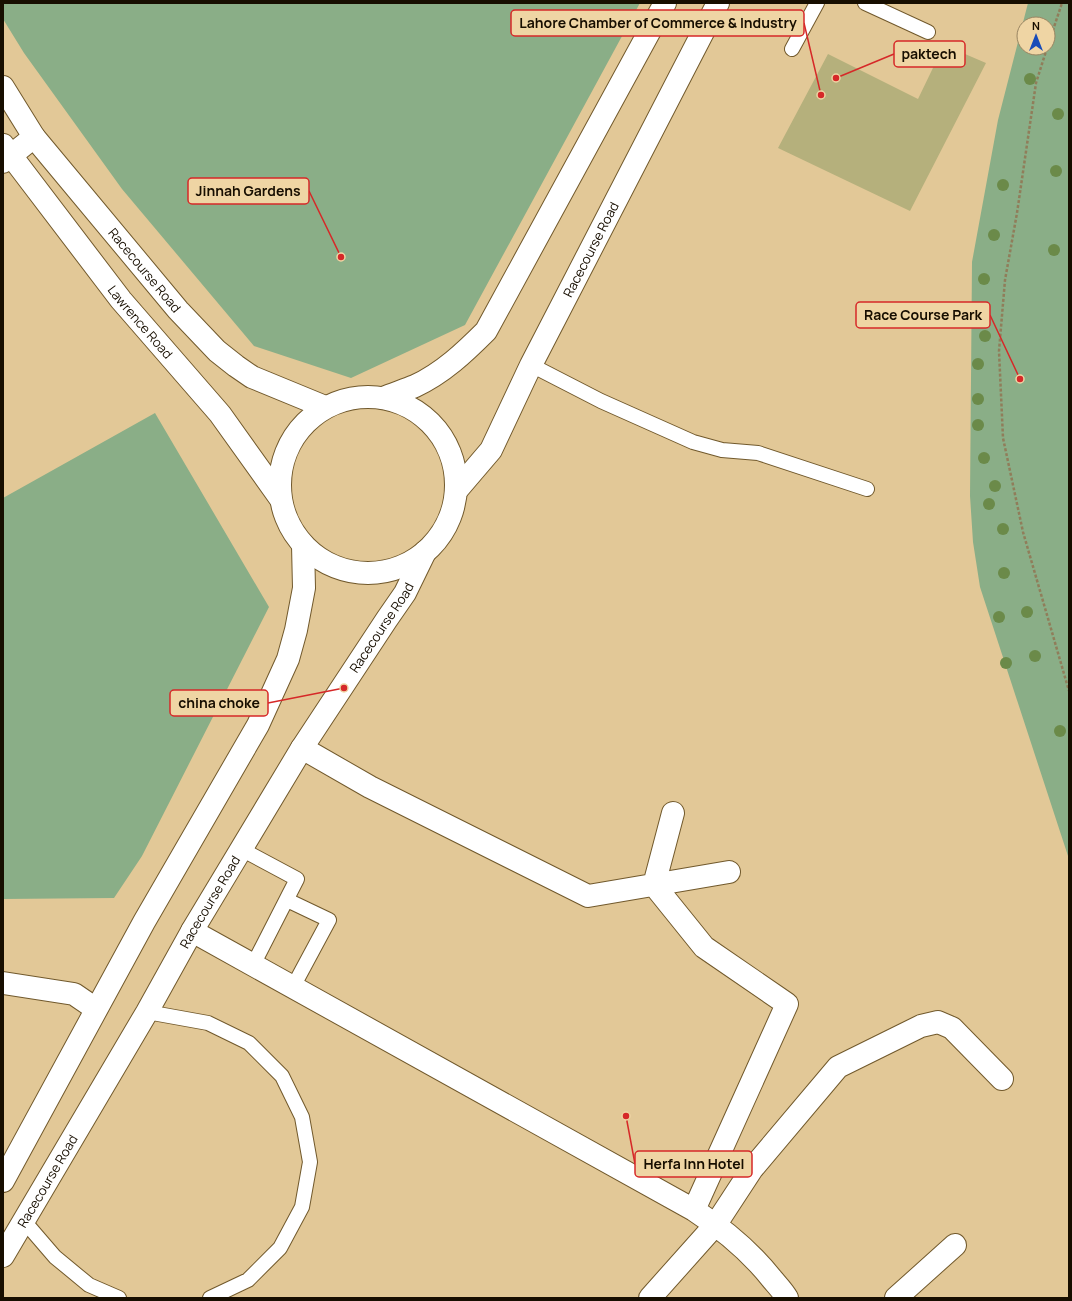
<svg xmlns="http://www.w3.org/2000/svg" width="1072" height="1301" font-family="Manrope,sans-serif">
  <rect width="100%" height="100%" fill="#e2c897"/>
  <path fill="#8aae87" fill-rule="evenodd" d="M3,3H640L465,325L351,378L254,346L122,189L24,53L3,19Z
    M1028,3H1069V859L980,587L973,542L970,496L972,262L998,120ZM1024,24H1048V48H1024Z
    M155,413L269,607L142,856L114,898L3,899V498Z"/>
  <path fill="#b5b07c" d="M944,45L986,63L910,211L778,148L828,54L918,99Z"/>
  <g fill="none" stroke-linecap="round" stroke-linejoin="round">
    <defs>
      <path id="lane" d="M865,3L928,32
        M792,49L817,3
        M531,365L601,401L693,442L722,450L758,453L867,489
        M241,849L297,879L253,965
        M287,900L329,920L293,987
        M147,1012L208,1023L249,1043L282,1076L302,1117L310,1162L302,1207L280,1248L248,1280L210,1298
        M24,1221L55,1257L89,1285L119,1298"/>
      <path id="street" d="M3,162L34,137
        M302,748L370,787L588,896L729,872
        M673,813L654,885L704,947L787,1004L694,1210
        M192,931L694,1210C723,1229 750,1251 772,1279C777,1285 783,1291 787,1298
        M3,983L74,994L96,1009
        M650,1298L716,1224L752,1169L838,1067L921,1026L938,1022L952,1028L1002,1079
        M896,1298L955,1245"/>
      <g id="secondary">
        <path id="s1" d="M3,87L34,137L178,310L217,351L236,366L252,377L325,407"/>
        <path id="s2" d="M3,145L121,300L220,414L280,498"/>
        <circle cx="368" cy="485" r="88"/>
        <path d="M383,398C393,394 405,390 415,386C443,373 465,352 486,331L665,3"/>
        <path id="s3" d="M456,491L491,450L531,365L718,3"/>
        <path d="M3,1181L144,922L258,725L288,659L296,630L304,588L303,545"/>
        <path id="s4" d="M3,1256L147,1012L192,931L302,748L387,619L405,593L425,552"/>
      </g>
    </defs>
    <use href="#lane" stroke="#71592c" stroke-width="16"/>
    <use href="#street" stroke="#71592c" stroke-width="24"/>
    <use href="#secondary" stroke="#71592c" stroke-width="24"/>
    <path stroke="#907d5a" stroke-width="2.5" stroke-dasharray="3 2" stroke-linecap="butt" d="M1048,45L1062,3
      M1047,48L1036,83L1017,213L1005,280L999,351L1003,438L1023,532L1069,691"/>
    <use href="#lane" stroke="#fff" stroke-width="14"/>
    <use href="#street" stroke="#fff" stroke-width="22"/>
    <use href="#secondary" stroke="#fff" stroke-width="22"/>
  </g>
  <g fill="#6b8a49">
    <circle cx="1030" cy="79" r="6"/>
    <circle cx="1058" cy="114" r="6"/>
    <circle cx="1056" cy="171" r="6"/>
    <circle cx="1003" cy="185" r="6"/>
    <circle cx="994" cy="235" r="6"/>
    <circle cx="1054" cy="250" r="6"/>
    <circle cx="984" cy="279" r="6"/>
    <circle cx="985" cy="336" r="6"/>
    <circle cx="978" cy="364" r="6"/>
    <circle cx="978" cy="399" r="6"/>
    <circle cx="978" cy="425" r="6"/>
    <circle cx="984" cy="458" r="6"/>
    <circle cx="995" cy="486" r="6"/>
    <circle cx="989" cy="504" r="6"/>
    <circle cx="1003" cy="529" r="6"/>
    <circle cx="1004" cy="573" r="6"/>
    <circle cx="1027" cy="612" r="6"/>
    <circle cx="999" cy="617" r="6"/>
    <circle cx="1035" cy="656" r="6"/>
    <circle cx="1006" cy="663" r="6"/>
    <circle cx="1060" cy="731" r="6"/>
  </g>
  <g text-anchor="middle" stroke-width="3.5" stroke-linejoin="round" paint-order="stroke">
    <g font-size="13" fill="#170e00" stroke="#efd5a4">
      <text dy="5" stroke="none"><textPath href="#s3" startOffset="278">Racecourse Road</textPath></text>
      <text dy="5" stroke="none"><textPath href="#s1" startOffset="232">Racecourse Road</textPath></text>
      <text dy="5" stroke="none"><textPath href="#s2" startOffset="224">Lawrence Road</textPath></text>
      <text dy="5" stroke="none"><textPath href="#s4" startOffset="734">Racecourse Road</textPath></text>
      <text dy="5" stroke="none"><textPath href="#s4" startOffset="410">Racecourse Road</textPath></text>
      <text dy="5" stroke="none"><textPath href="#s4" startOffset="87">Racecourse Road</textPath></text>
    </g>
  </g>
  <path fill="none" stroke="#d62828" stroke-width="1.5" d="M821 95L804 23M836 78L894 54M341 257L309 191M1020 379L990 315M344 688L268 703M626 1116L635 1164"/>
  <g fill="#d62828" stroke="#efd5a4" stroke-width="1.5">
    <circle cx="821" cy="95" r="4"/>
    <circle cx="836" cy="78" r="4"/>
    <circle cx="341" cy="257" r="4"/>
    <circle cx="1020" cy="379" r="4"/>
    <circle cx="344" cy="688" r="4"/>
    <circle cx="626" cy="1116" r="4"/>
  </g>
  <g fill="#efd5a4" stroke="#d62828" stroke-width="1.5">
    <rect x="511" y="10" width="293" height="26" rx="4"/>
    <rect x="894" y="41" width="71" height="26" rx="4"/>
    <rect x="188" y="178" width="121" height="26" rx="4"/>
    <rect x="856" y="302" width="134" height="26" rx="4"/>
    <rect x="170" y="690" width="98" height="26" rx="4"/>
    <rect x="635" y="1151" width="117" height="26" rx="4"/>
  </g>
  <g font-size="14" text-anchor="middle" font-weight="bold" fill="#170e00">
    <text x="658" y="28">Lahore Chamber of Commerce &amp; Industry</text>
    <text x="929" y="59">paktech</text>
    <text x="248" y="196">Jinnah Gardens</text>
    <text x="923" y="320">Race Course Park</text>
    <text x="219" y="708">china choke</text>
    <text x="694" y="1169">Herfa Inn Hotel</text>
  </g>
  <rect width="1072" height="1301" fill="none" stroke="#170e00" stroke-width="8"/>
  <g transform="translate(1036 36)"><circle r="19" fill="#efd5a4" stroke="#998562"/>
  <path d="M0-3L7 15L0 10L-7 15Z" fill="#184bb8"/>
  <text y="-6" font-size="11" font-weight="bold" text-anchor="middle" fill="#170e00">N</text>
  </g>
</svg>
